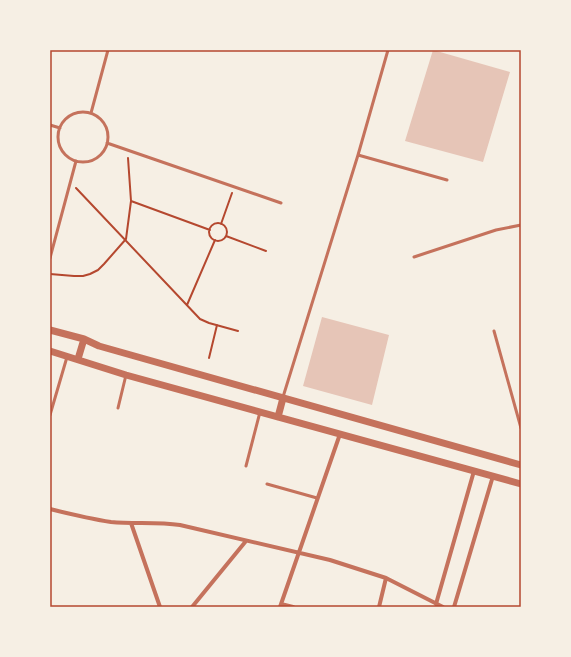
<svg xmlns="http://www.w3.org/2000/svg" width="571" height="657" font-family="Jost,sans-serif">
  <rect width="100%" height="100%" fill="#f6efe4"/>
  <path fill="#e6c5b7" d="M433,50L510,72L483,162L405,141Z
    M322,317L389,335L372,405L303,386Z"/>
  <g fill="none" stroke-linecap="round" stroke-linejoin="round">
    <path stroke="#b5482f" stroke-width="2" d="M76,188L200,319L209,323L238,331
      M131,201L210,230
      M209 232a9 9 0 1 1 18 0a9 9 0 1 1-18 0Z
      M221,224L232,193
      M226,236L266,251
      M50,274L74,276H83L90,274L98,270L104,264L126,239L131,201L128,158
      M187,305L215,240
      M209,358L217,325"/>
    <path stroke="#c5725c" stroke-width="3" d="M58 137a25 25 0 1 1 50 0a25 25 0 1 1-50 0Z
      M91,113L108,50
      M50,125L60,128
      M107,143L281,203
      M358,155L447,180
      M414,257L496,230L521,225
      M50,258L76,161
      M494,331L521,428
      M283,397L358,155L388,50
      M118,408L126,375
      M50,415L67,357
      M246,466L260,412
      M267,484L317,498"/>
    <path stroke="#c5725c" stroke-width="4" d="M50,509C70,514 91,519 111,522C134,524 157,522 180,525L330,560L386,578L443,607
      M131,523L160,607
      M281,604L293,607
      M436,604L474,471
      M192,607L246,541
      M280,607L340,434
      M379,607L386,578
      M454,607L493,476"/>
    <path stroke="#c5725c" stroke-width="7" d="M50,330L84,339L99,346L521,465
      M50,351L126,375L521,484
      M78,359L84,339
      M278,417L283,398"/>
  </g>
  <rect width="571" height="657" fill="none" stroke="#f6efe4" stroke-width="102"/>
  <rect x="51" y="51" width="469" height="555" fill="none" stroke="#b5482f" stroke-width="1.5"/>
</svg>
